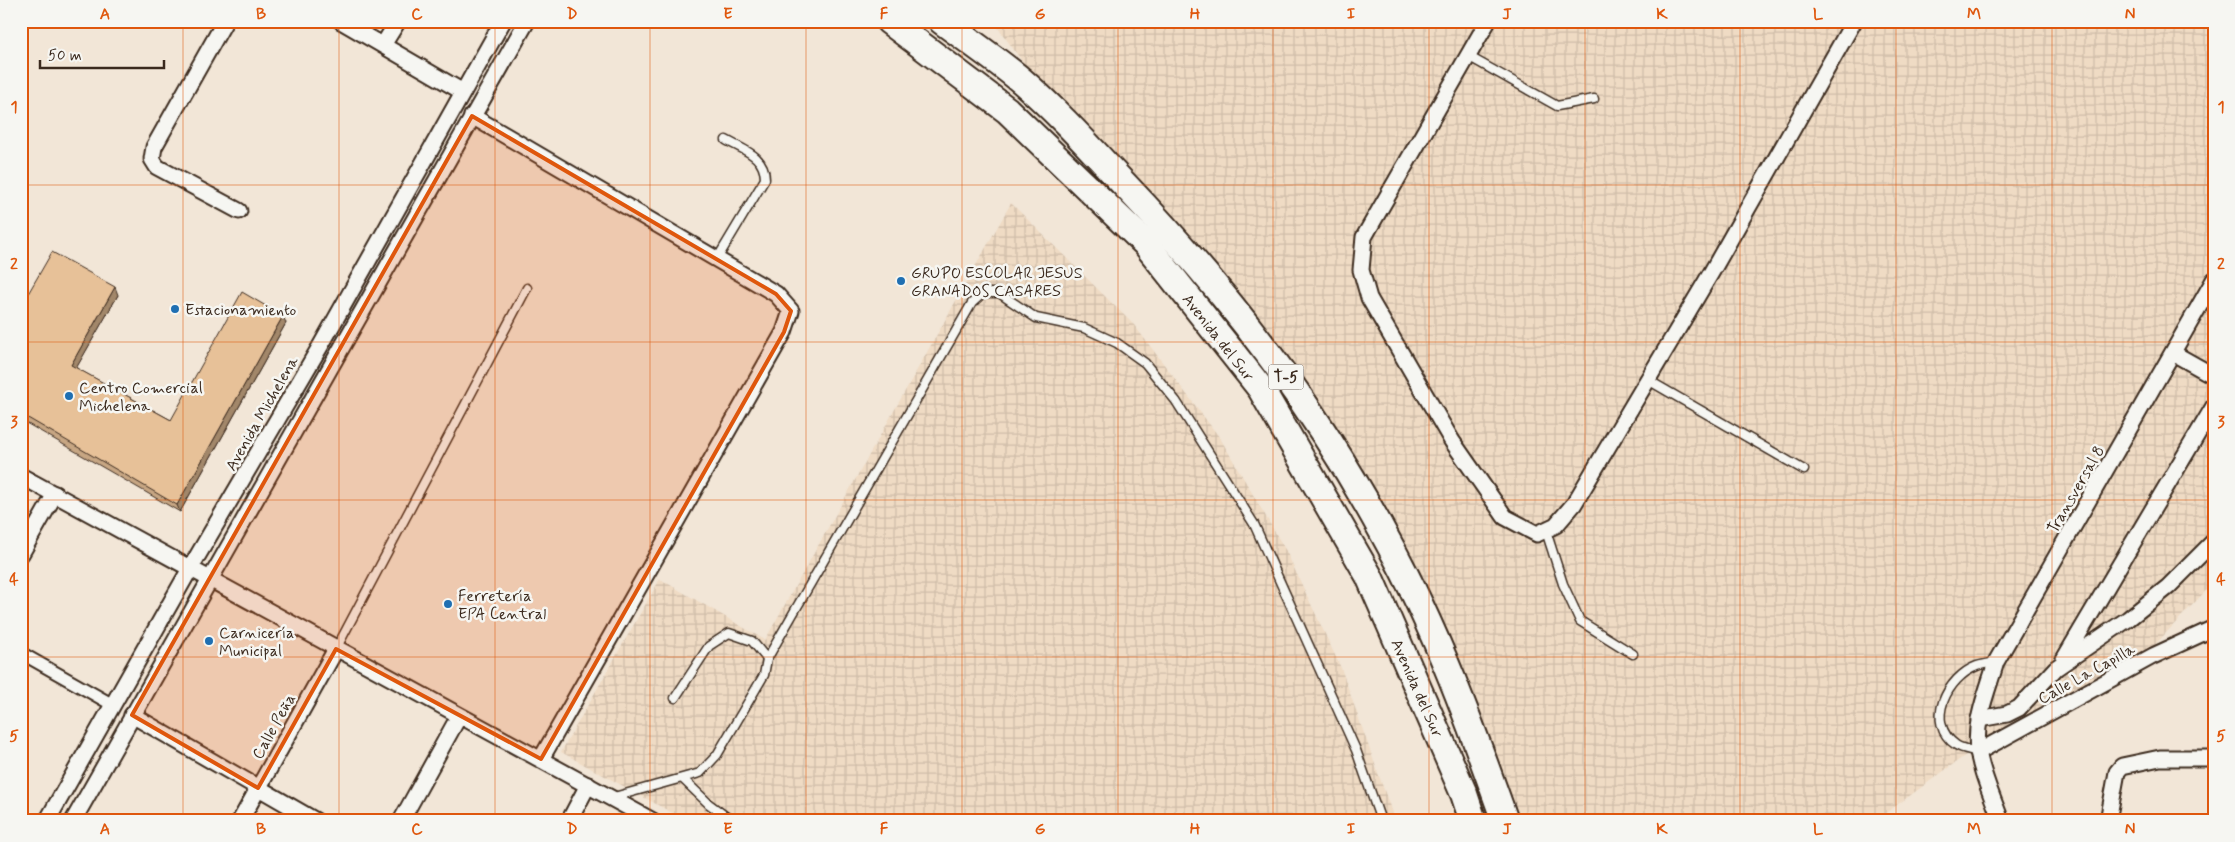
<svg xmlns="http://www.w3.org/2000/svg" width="2235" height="842" font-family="Mynerve,sans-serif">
  <defs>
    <pattern id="industrial-grid" width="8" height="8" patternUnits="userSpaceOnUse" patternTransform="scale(1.25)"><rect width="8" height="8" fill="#efdbc4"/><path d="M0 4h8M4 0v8" fill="none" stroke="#cebca8"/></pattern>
  </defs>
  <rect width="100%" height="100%" fill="#f2e6d7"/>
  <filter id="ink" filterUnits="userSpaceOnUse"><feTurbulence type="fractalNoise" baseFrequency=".02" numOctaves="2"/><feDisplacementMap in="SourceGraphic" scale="10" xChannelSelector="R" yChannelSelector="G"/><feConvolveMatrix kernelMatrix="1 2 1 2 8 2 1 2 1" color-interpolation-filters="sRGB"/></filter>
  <g filter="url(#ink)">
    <g fill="url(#industrial-grid)">
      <polygon points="993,21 2214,21 2214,582 2149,651 2003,728 1875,821 1500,821 1388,541 1166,228 1067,123"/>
      <polygon points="1011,203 1134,325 1220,438 1286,551 1341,668 1395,821 687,821 561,752 660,579 765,640"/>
    </g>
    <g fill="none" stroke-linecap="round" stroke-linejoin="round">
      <g stroke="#3b2a1e" stroke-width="11">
        <g id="service">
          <polyline points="1468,56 1557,106 1594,99"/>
          <path d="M 717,259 L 765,179 C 765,155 743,150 726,140"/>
          <polyline points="1648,380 1804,470"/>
          <polyline points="1546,531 1563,584 1580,621 1633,654"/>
          <polyline points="336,649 527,288"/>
          <polyline points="767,659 972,303 983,293 999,293 1036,318 1084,328 1117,343 1145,363 1176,401 1254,524 1356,750 1381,821"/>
          <path d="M 1978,752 C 1971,750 1962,749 1956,745 C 1924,723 1947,677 1977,666 C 1983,664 1990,663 1996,662"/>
          <polyline points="683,779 709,804 732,821"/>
          <polyline points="614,797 700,773 717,755 764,675 767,659 752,641 729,633 709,646 675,698"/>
        </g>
      </g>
      <g stroke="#3b2a1e" stroke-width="15">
        <polyline id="pedestrian" points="21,653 113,705"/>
      </g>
      <g stroke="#3b2a1e" stroke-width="19">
        <g id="minor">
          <polyline points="225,21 154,147 152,159 157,167 239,211"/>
          <polyline points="341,21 463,92"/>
          <polyline points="1488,21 1364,237 1361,270 1369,298 1452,441 1505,517 1537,534 1556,525 1574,504 1711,273 1854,21"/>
          <polyline points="383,45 398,21"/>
          <polyline points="472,116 776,294 791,311 784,332 541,759"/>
          <polyline points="2173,353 2214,376"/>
          <polyline points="21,476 653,821"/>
          <polyline points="21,554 55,494"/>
          <polyline points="2064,659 2214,406"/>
          <polyline points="132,715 316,821"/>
          <polyline points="1979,719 2007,714 2019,708 2056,668 2128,619 2168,587 2214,541"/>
          <polyline points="1978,752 2153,656 2214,628"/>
          <polyline points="47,821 191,567 321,345 503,21"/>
          <polyline points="73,821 527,21"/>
          <polyline points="240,821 336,649"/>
          <polyline points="401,821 459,716"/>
          <polyline points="569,821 588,785"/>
          <path d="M 2001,821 C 1993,798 1981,773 1978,750 C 1974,720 1988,690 1996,662 L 2214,280"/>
          <polyline points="2108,821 2117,772 2122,766 2160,758 2214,758"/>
        </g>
      </g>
      <g stroke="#3b2a1e" stroke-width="30">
        <g id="trunk">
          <polyline points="889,21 1007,110 1146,244 1261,389 1369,576 1464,794 1473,821"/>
          <path d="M 942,21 C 969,41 997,60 1022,81 C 1059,113 1091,149 1124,184 C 1228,293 1316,407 1387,540 C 1436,629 1471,725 1505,821"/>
        </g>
      </g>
      <use href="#service" stroke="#f6f6f2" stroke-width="8"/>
      <use href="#pedestrian" stroke="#f6f6f2" stroke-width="11"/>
      <use href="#minor" stroke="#f6f6f2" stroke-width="15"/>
      <use href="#trunk" stroke="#f6f6f2" stroke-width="26"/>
    </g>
    <polygon fill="#c7a683" stroke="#3b2a1e" points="118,295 76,368 171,420 286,323 180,512 21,420 21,306"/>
    <g fill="#a2876a" stroke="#3b2a1e">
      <polygon points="115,287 118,295 74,372 71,365"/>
      <polygon points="283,316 286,323 180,512 177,505"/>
    </g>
    <polygon fill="#e7c198" stroke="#3b2a1e" points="52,252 115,287 71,365 171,420 242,292 283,316 177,505 21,414 21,306"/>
  </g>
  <path fill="#df570d" fill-opacity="0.2" stroke="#df570d" stroke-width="4" stroke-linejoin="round" d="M 472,116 L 776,294 L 791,311 L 784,332 L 541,759 L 336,649 L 258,788 L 132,715 Z"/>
  <path fill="none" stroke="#df570d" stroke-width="1" stroke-opacity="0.55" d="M 183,21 L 183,821M 339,21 L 339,821M 495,21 L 495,821M 650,21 L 650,821M 806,21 L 806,821M 962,21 L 962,821M 1118,21 L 1118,821M 1273,21 L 1273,821M 1429,21 L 1429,821M 1585,21 L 1585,821M 1740,21 L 1740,821M 1896,21 L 1896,821M 2052,21 L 2052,821M 21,185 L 2214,185M 21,342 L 2214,342M 21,500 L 2214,500M 21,657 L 2214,657"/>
  <g fill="#1f6fb2" stroke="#f6f6f2" stroke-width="2">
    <circle cx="901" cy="281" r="5"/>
    <circle cx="175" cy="309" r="5"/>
    <circle cx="69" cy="396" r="5"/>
    <circle cx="448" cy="604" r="5"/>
    <circle cx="209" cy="641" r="5"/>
  </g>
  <g text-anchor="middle" stroke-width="5" stroke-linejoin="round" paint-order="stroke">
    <rect fill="#f6f6f2" stroke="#73675e" stroke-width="1" x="1268.5" y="364.5" width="35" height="25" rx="4"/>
    <g font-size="15" font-weight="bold" fill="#3b2a1e">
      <text x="1286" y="382">T-5</text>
    </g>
    <g font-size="16" fill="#3b2a1e" stroke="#f6f6f2" text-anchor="start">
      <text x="911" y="278">GRUPO ESCOLAR JESUS<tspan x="911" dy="18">GRANADOS CASARES</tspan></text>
      <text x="185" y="315">Estacionamiento</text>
      <text x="79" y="393">Centro Comercial<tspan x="79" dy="18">Michelena</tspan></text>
      <text x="458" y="601">Ferretería<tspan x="458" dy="18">EPA Central</tspan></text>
      <text x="219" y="638">Carnicería<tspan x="219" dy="18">Municipal</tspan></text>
    </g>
    <g font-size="16" fill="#3b2a1e" stroke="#f6f6f2">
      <text transform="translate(1219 337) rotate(52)" y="6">Avenida del Sur</text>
      <text transform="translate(261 413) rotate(-60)" y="6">Avenida Michelena</text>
      <text transform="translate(2075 489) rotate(-60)" y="6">Transversal 8</text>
      <text transform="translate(2086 673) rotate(-29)" y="6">Calle La Capilla</text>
      <text transform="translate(1418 688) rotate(66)" y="6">Avenida del Sur</text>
      <text transform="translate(273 726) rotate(-61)" y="6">Calle Peña</text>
    </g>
  </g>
  <rect width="2235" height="842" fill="none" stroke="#f6f6f2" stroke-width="55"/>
  <path d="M40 60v8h124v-8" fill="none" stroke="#3b2a1e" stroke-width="2.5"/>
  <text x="48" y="60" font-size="15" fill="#3b2a1e" stroke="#f6f6f2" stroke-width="4" paint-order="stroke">50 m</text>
  <rect x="28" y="28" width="2180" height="786" fill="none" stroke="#df570d" stroke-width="2"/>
  <g font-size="16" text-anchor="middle" font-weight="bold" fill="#df570d">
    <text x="105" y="19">A</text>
    <text x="261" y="19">B</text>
    <text x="417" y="19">C</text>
    <text x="572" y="19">D</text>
    <text x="728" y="19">E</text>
    <text x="884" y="19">F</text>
    <text x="1040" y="19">G</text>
    <text x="1195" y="19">H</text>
    <text x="1351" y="19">I</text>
    <text x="1507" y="19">J</text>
    <text x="1662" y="19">K</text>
    <text x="1818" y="19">L</text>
    <text x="1974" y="19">M</text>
    <text x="2130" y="19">N</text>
    <text x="14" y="112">1</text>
    <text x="2221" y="112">1</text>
    <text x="14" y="269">2</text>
    <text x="2221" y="269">2</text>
    <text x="14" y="427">3</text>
    <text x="2221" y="427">3</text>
    <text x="14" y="584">4</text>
    <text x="2221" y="584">4</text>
    <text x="14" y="741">5</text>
    <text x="2221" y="741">5</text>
    <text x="105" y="834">A</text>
    <text x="261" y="834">B</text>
    <text x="417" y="834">C</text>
    <text x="572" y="834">D</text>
    <text x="728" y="834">E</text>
    <text x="884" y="834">F</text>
    <text x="1040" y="834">G</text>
    <text x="1195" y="834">H</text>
    <text x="1351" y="834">I</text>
    <text x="1507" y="834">J</text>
    <text x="1662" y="834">K</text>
    <text x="1818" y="834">L</text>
    <text x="1974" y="834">M</text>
    <text x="2130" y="834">N</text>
  </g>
</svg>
